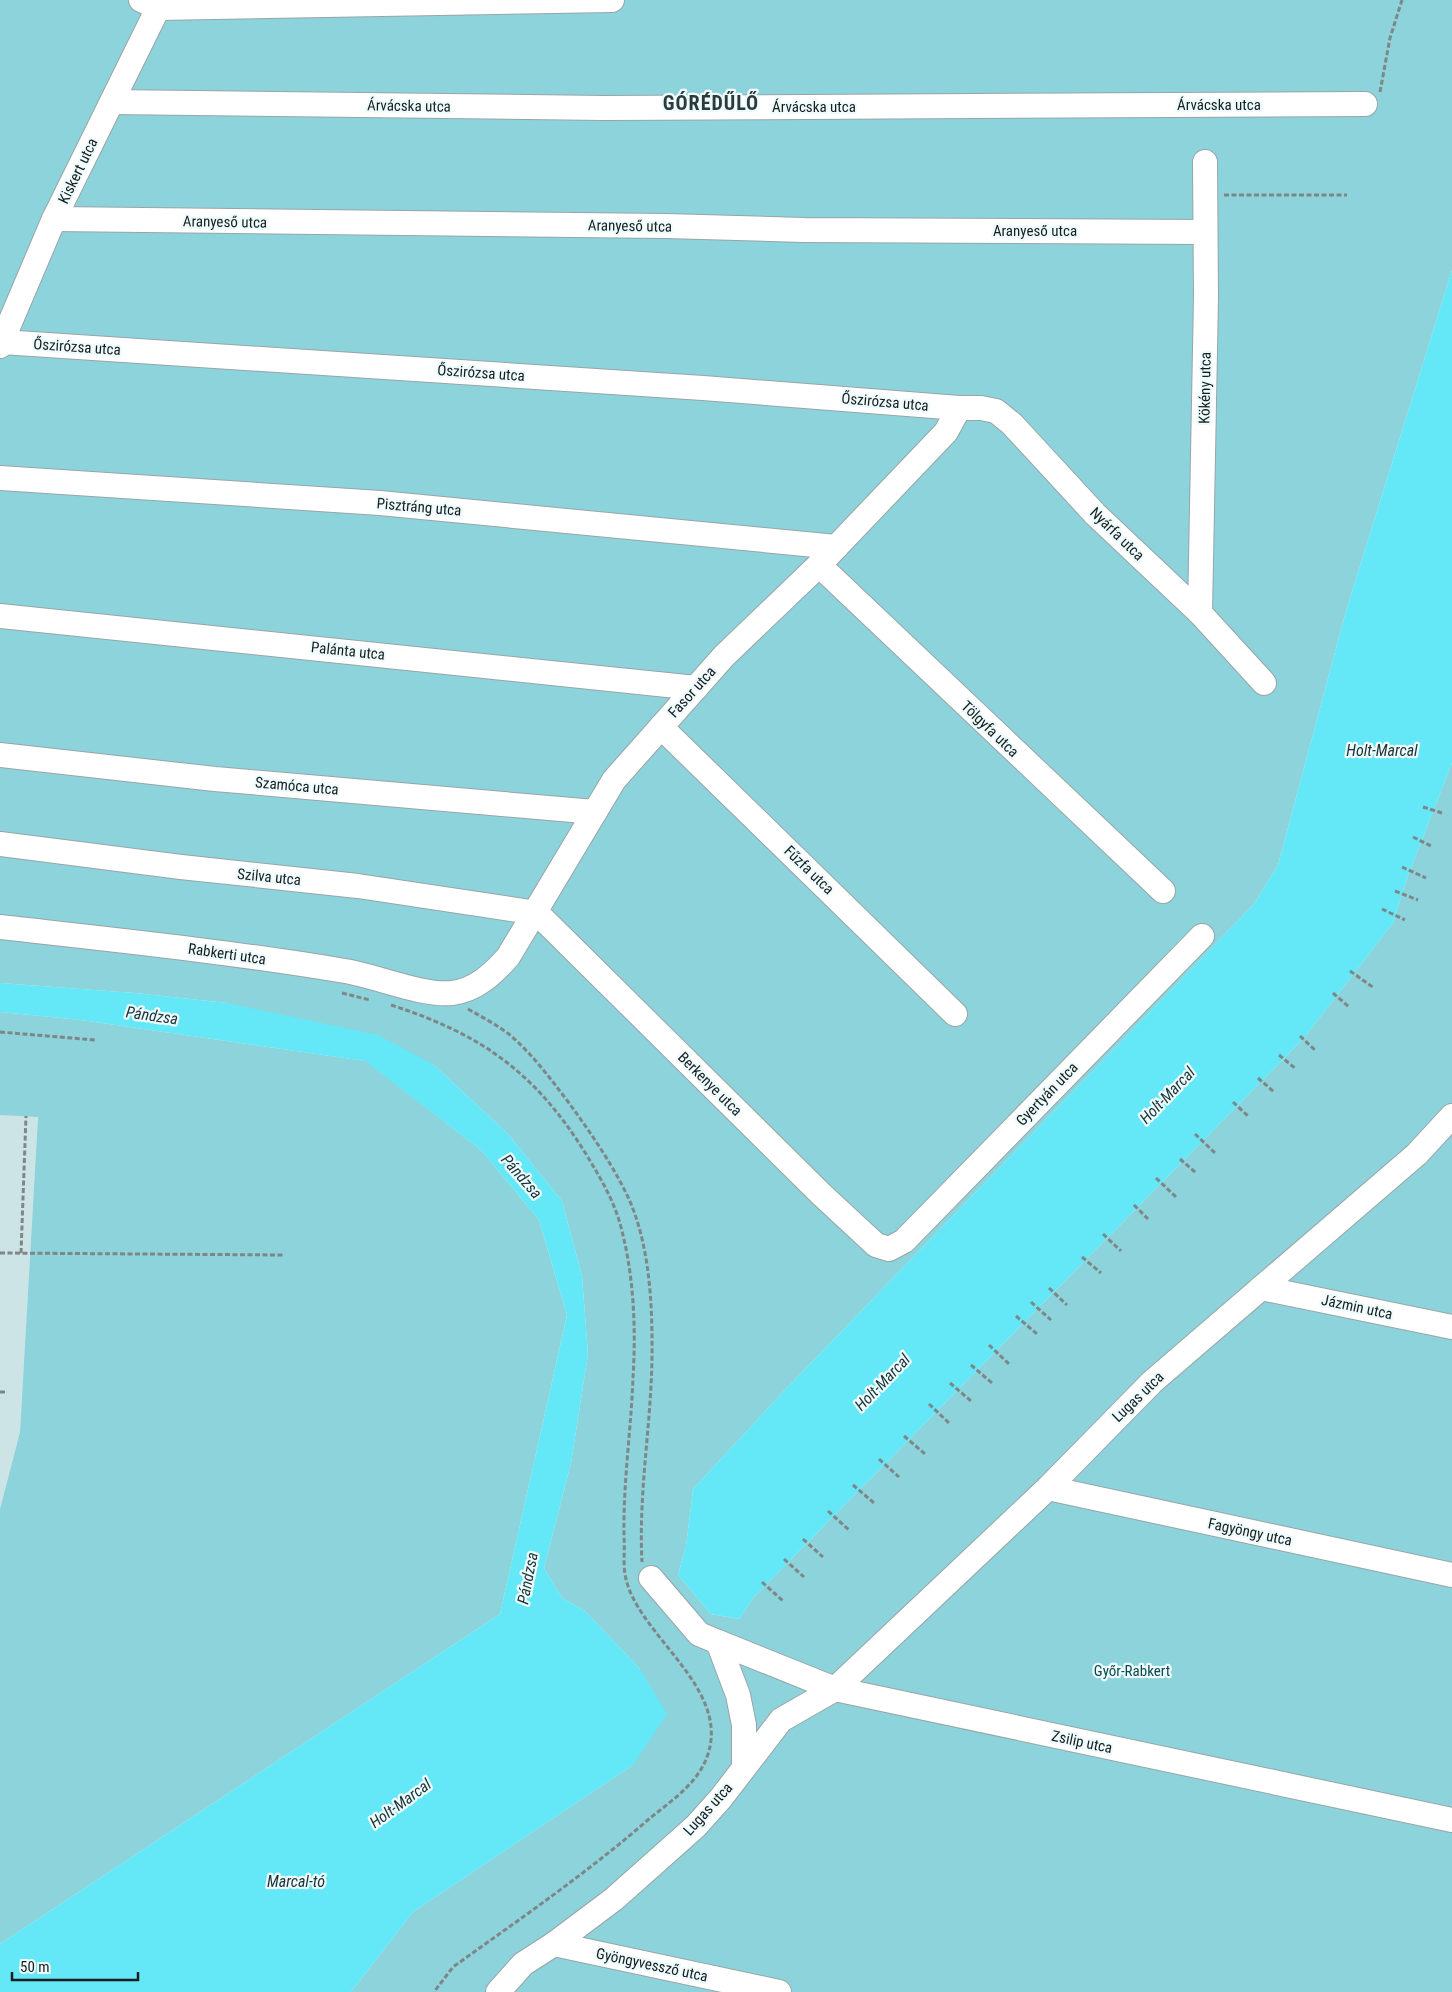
<svg xmlns="http://www.w3.org/2000/svg" width="1452" height="1992" font-family="'Roboto Condensed',sans-serif">
  <rect width="100%" height="100%" fill="#e0eef0"/>
  <polygon fill="#cde4e7" points="0,1115 38,1116 20,1432 0,1509"/>
  <g fill="#8dd3db">
    <polygon points="0,0 1452,0 1452,270 1346,611 1278,865 1254,904 782,1393 693,1489 686,1546 678,1575 711,1614 739,1619 753,1598 1304,1038 1393,923 1407,878 1452,763 1452,1992 351,1992 413,1912 633,1765 640,1669 585,1611 562,1598 544,1568 571,1463 588,1354 582,1276 562,1201 508,1134 434,1065 227,1003 135,993 0,983"/>
    <polygon points="0,1012 81,1020 366,1061 481,1150 539,1220 567,1315 500,1614 0,1944 0,1509 20,1432 38,1117 0,1115"/>
  </g>
  <g fill="#64e8f7">
    <polygon points="1452,270 1452,763 1407,878 1393,923 1304,1038 753,1598 739,1619 711,1614 678,1575 686,1546 693,1489 782,1393 1254,904 1278,865 1346,611"/>
    <polygon points="0,983 135,993 227,1003 378,1035 434,1065 508,1134 562,1201 582,1276 588,1354 571,1463 544,1568 562,1598 585,1611 640,1669 667,1714 633,1765 413,1912 351,1992 0,1992 0,1944 500,1614 567,1315 539,1220 481,1150 365,1061 81,1020 0,1012"/>
  </g>
  <g fill="none" stroke-linecap="round" stroke-linejoin="round">
    <g stroke="#98a5a7" stroke-width="26">
      <g id="minor">
        <polyline points="141,0 158,8 612,0"/>
        <polyline points="112,102 604,108 1365,104"/>
        <polyline points="54,219 666,226 804,230 1205,232"/>
        <polyline points="2,342 703,388 959,408 981,408 996,411 1012,424 1095,514 1200,613 1264,683"/>
        <polyline points="0,346 54,219 162,0"/>
        <polyline points="0,478 380,503 836,547"/>
        <polyline points="819,565 1163,891"/>
        <polyline points="1200,613 1206,297 1205,162"/>
        <polyline points="0,616 696,688"/>
        <polyline points="661,727 955,1014"/>
        <polyline points="0,755 215,779 595,812"/>
        <polyline points="0,844 181,867 358,886 537,913 821,1194 876,1245 889,1249 904,1241 1202,936"/>
        <path d="M 0,927 C 115,940 231,952 345,971 C 376,976 422,996 452,993 C 476,990 493,974 508,957 L 614,780 L 724,656 L 819,565 L 946,432 L 959,408"/>
        <polyline points="1261,1288 1452,1327"/>
        <polyline points="1048,1488 1452,1575"/>
        <polyline points="651,1578 699,1634 718,1642 738,1695 744,1725 744,1766"/>
        <polyline points="718,1642 835,1689 1452,1820"/>
        <polyline points="554,1944 779,1992"/>
        <polyline points="498,1992 523,1964 554,1944 614,1899 696,1826 721,1798 781,1720 835,1689 1048,1488 1152,1382 1417,1154 1452,1116"/>
      </g>
    </g>
    <g stroke="#7d8788" stroke-width="3" stroke-dasharray="5 2.5" stroke-linecap="butt">
      <polyline points="1380,92 1390,38 1402,0"/>
      <polyline points="1224,195 1347,195"/>
      <polyline points="1423,807 1442,813"/>
      <polyline points="1413,837 1433,847"/>
      <polyline points="1402,867 1426,878"/>
      <polyline points="1395,891 1418,900"/>
      <polyline points="1382,909 1405,920"/>
      <polyline points="1350,971 1374,988"/>
      <polyline points="342,993 370,1000"/>
      <polyline points="1333,993 1349,1007"/>
      <path d="M 391,1005 C 481,1034 535,1072 586,1154 C 601,1179 615,1202 622,1231 C 634,1279 636,1329 633,1378 C 631,1431 623,1483 624,1537 C 625,1549 623,1562 625,1574 C 634,1634 733,1687 707,1757 C 697,1784 671,1801 649,1819 C 587,1873 520,1919 453,1967 L 434,1992"/>
      <path d="M 468,1009 C 482,1017 497,1025 510,1035 C 533,1055 550,1078 569,1103 C 590,1132 611,1162 627,1195 C 648,1239 652,1295 652,1343 C 653,1416 638,1489 642,1562"/>
      <polyline points="0,1032 95,1040"/>
      <polyline points="1300,1036 1316,1051"/>
      <polyline points="1279,1055 1296,1069"/>
      <polyline points="1258,1078 1274,1092"/>
      <polyline points="1233,1102 1249,1117"/>
      <polyline points="1195,1134 1215,1153"/>
      <polyline points="1180,1159 1195,1172"/>
      <polyline points="1156,1178 1176,1197"/>
      <polyline points="1134,1205 1148,1219"/>
      <polyline points="1103,1234 1121,1251"/>
      <polyline points="0,1253 285,1255"/>
      <polyline points="21,1253 26,1116"/>
      <polyline points="1082,1257 1101,1273"/>
      <polyline points="1049,1288 1067,1305"/>
      <polyline points="1031,1302 1051,1320"/>
      <polyline points="1016,1316 1037,1334"/>
      <polyline points="989,1345 1009,1364"/>
      <polyline points="971,1365 992,1383"/>
      <polyline points="950,1383 971,1401"/>
      <polyline points="0,1392 5,1392"/>
      <polyline points="929,1404 949,1423"/>
      <polyline points="904,1436 925,1454"/>
      <polyline points="879,1459 899,1477"/>
      <polyline points="853,1485 874,1503"/>
      <polyline points="828,1511 849,1530"/>
      <polyline points="803,1539 823,1557"/>
      <polyline points="784,1559 804,1577"/>
      <polyline points="762,1582 783,1601"/>
    </g>
    <use href="#minor" stroke="#fff" stroke-width="24"/>
  </g>
  <g text-anchor="middle" stroke-width="4.5" stroke-linejoin="round" paint-order="stroke">
    <g font-size="15" fill="#181d1e" stroke="#edfbfd">
      <text x="1219" y="110">Árvácska utca</text>
      <text transform="translate(409 106) rotate(1)" y="5">Árvácska utca</text>
      <text x="814" y="112">Árvácska utca</text>
      <text transform="translate(78 171) rotate(-64)" y="5">Kiskert utca</text>
      <text transform="translate(225 222) rotate(1)" y="5">Aranyeső utca</text>
      <text transform="translate(630 226) rotate(1)" y="5">Aranyeső utca</text>
      <text x="1035" y="236">Aranyeső utca</text>
      <text transform="translate(77 347) rotate(4)" y="5">Őszirózsa utca</text>
      <text transform="translate(481 373) rotate(4)" y="5">Őszirózsa utca</text>
      <text transform="translate(1205 388) rotate(-89)" y="5">Kökény utca</text>
      <text transform="translate(885 402) rotate(5)" y="5">Őszirózsa utca</text>
      <text transform="translate(419 507) rotate(5)" y="5">Pisztráng utca</text>
      <text transform="translate(1117 534) rotate(44)" y="5">Nyárfa utca</text>
      <text transform="translate(348 651) rotate(6)" y="5">Palánta utca</text>
      <text transform="translate(692 692) rotate(-48)" y="5">Fasor utca</text>
      <text transform="translate(990 729) rotate(44)" y="5">Tölgyfa utca</text>
      <text transform="translate(297 786) rotate(5)" y="5">Szamóca utca</text>
      <text transform="translate(809 870) rotate(44)" y="5">Fűzfa utca</text>
      <text transform="translate(269 877) rotate(6)" y="5">Szilva utca</text>
      <text transform="translate(227 954) rotate(8)" y="5">Rabkerti utca</text>
      <text transform="translate(710 1084) rotate(45)" y="5">Berkenye utca</text>
      <text transform="translate(1047 1094) rotate(-46)" y="5">Gyertyán utca</text>
      <text transform="translate(1357 1307) rotate(12)" y="5">Jázmin utca</text>
      <text transform="translate(1138 1397) rotate(-44)" y="5">Lugas utca</text>
      <text transform="translate(1250 1532) rotate(12)" y="5">Fagyöngy utca</text>
      <text transform="translate(1082 1742) rotate(12)" y="5">Zsilip utca</text>
      <text transform="translate(708 1809) rotate(-48)" y="5">Lugas utca</text>
      <text transform="translate(652 1965) rotate(12)" y="5">Gyöngyvessző utca</text>
    </g>
    <g font-size="15" fill="#0c494f" stroke="#edfbfd">
      <text x="1132" y="1676">Győr-Rabkert</text>
    </g>
    <g font-size="16" font-style="italic" fill="#1c3335" stroke="#edfbfd">
      <text x="1382" y="756">Holt-Marcal</text>
      <text transform="translate(152 1015) rotate(8)" y="6">Pándzsa</text>
      <text transform="translate(1167 1095) rotate(-46)" y="6">Holt-Marcal</text>
      <text transform="translate(522 1176) rotate(49)" y="6">Pándzsa</text>
      <text transform="translate(882 1382) rotate(-46)" y="6">Holt-Marcal</text>
      <text transform="translate(527 1578) rotate(-79)" y="6">Pándzsa</text>
      <text transform="translate(400 1803) rotate(-36)" y="6">Holt-Marcal</text>
      <text x="296" y="1887">Marcal-tó</text>
    </g>
    <g font-size="20" font-weight="bold" letter-spacing="1" fill="#2d393a" stroke="#edfbfd">
      <text x="711" y="110">GÓRÉDŰLŐ</text>
    </g>
  </g>
  <path d="M12 1972v8h126v-8" fill="none" stroke="#181d1e" stroke-width="2.5"/>
  <text x="20" y="1972" font-size="15" fill="#181d1e" stroke="#edfbfd" stroke-width="4" paint-order="stroke">50 m</text>
</svg>
